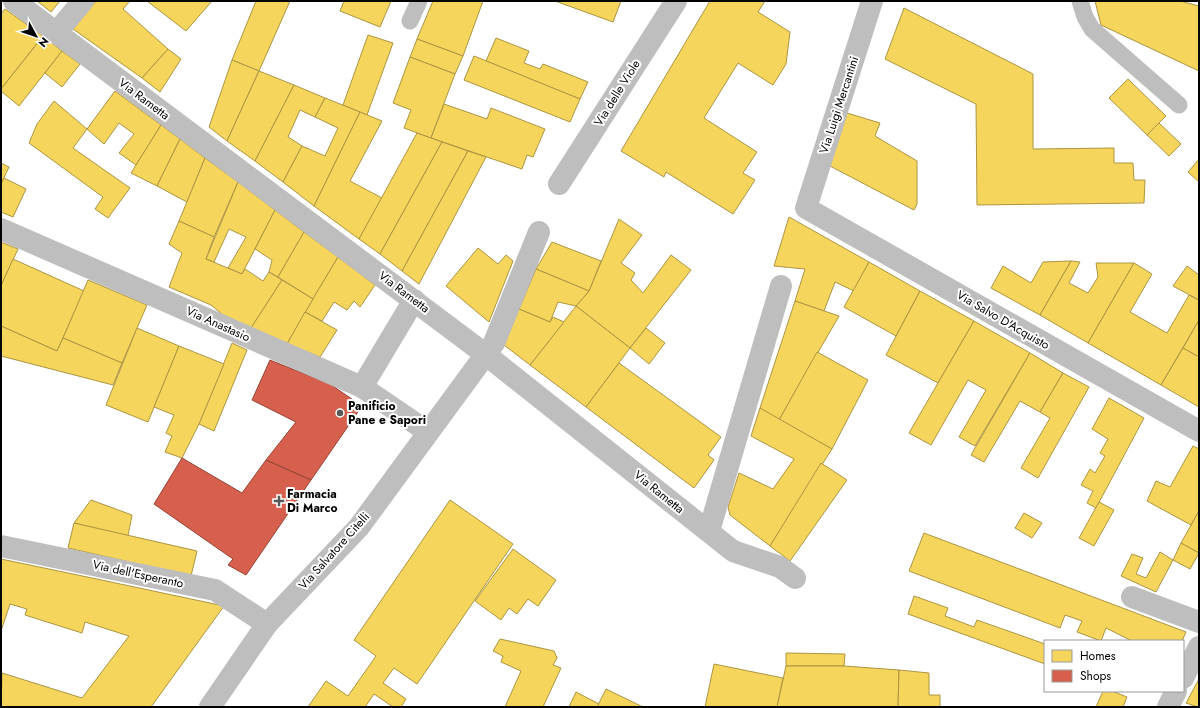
<svg xmlns="http://www.w3.org/2000/svg" width="1200" height="708" font-family="Jost,sans-serif">
  <rect width="100%" height="100%" fill="#fff"/>
  <g fill="#f6d55c" stroke="#ac9540">
    <polygon points="37,1 60,1 51,12"/>
    <polygon points="96,1 130,1 123,9 168,49 142,78 73,29"/>
    <polygon points="147,1 212,1 186,31"/>
    <polygon points="256,1 290,1 259,71 232,60"/>
    <polygon points="344,1 391,1 380,27 340,11"/>
    <polygon points="433,1 483,1 463,56 417,39"/>
    <polygon points="555,1 621,1 613,22"/>
    <polygon points="710,1 765,1 758,12 790,32 786,64 773,85 738,63 704,118 757,152 743,173 755,180 733,214 666,172 664,177 621,151"/>
    <polygon points="1095,1 1180,1 1199,6 1199,71 1101,25"/>
    <polygon points="904,8 1033,74 1033,149 1114,148 1114,163 1133,163 1134,180 1145,180 1144,203 977,205 976,104 885,59"/>
    <polygon points="5,9 43,36 1,89 1,14"/>
    <polygon points="368,35 393,43 367,115 343,105"/>
    <polygon points="43,36 62,51 19,106 1,91 1,89"/>
    <polygon points="496,38 529,51 524,63 540,69 543,64 588,82 580,99 486,61"/>
    <polygon points="417,39 463,56 455,74 410,57"/>
    <polygon points="168,49 181,59 160,92 142,78"/>
    <polygon points="62,51 80,64 62,87 45,73"/>
    <polygon points="474,56 580,99 570,122 464,80"/>
    <polygon points="410,57 455,74 431,138 404,128 411,110 393,103"/>
    <polygon points="232,60 259,71 227,141 209,127"/>
    <polygon points="259,71 294,85 255,161 227,141"/>
    <polygon points="1128,79 1166,116 1147,135 1109,98"/>
    <polygon points="294,85 325,98 315,117 300,110 288,137 302,146 283,182 255,161"/>
    <polygon points="115,91 161,125 136,165 119,153 134,134 119,123 104,144 87,129"/>
    <polygon points="325,98 360,112 314,206 283,182 302,146 325,156 338,128 315,117"/>
    <polygon points="54,101 87,129 73,148 130,188 108,218 95,209 103,197 29,143 37,124"/>
    <polygon points="444,104 487,119 491,108 545,129 533,157 527,155 522,169 431,138"/>
    <polygon points="360,112 382,121 350,181 382,198 359,239 314,206"/>
    <polygon points="847,113 880,123 875,136 917,161 917,204 914,210 830,166"/>
    <polygon points="1159,123 1181,144 1169,156 1147,135"/>
    <polygon points="161,125 180,139 157,186 131,173"/>
    <polygon points="417,133 442,142 380,254 359,239"/>
    <polygon points="180,139 205,158 187,202 157,186"/>
    <polygon points="442,142 468,151 402,271 380,254"/>
    <polygon points="468,151 486,157 419,284 402,271"/>
    <polygon points="205,158 238,182 214,237 179,221"/>
    <polygon points="1199,159 1199,182 1188,172"/>
    <polygon points="1,163 9,167 1,184"/>
    <polygon points="4,178 26,189 13,217 1,212 1,184"/>
    <polygon points="238,182 275,210 242,274 228,268 246,237 229,229 214,262 206,259"/>
    <polygon points="275,210 304,232 278,277 269,272 272,260 255,249"/>
    <polygon points="789,217 869,262 854,291 835,282 824,311 795,301 805,269 774,266"/>
    <polygon points="619,219 642,235 621,263 635,273 631,280 643,293 671,255 691,270 630,348 576,306 589,291"/>
    <polygon points="179,221 214,237 206,259 242,274 245,269 263,281 269,272 282,280 251,328 223,315 211,305 169,287 182,253 169,244"/>
    <polygon points="304,232 338,257 313,299 278,277"/>
    <polygon points="1,242 18,249 1,286"/>
    <polygon points="552,242 601,261 589,291 536,269"/>
    <polygon points="478,248 498,264 506,255 513,261 489,322 446,286"/>
    <polygon points="338,257 375,285 360,307 354,301 347,310 334,302 322,321 305,312"/>
    <polygon points="13,259 84,291 57,351 1,326 1,286"/>
    <polygon points="1071,261 1040,315 991,288 1003,266 1031,283 1043,262"/>
    <polygon points="1071,261 1080,262 1069,283 1088,293 1098,277 1096,263 1134,263 1088,343 1040,315"/>
    <polygon points="869,262 920,291 896,336 844,307"/>
    <polygon points="1134,263 1152,274 1130,312 1167,333 1189,295 1199,300 1199,320 1161,385 1088,343"/>
    <polygon points="1187,266 1199,275 1199,300 1173,286"/>
    <polygon points="536,269 589,291 576,306 558,302 550,322 519,309"/>
    <polygon points="88,280 147,305 122,363 63,338"/>
    <polygon points="282,280 313,299 287,344 251,328"/>
    <polygon points="920,291 974,321 938,383 886,355"/>
    <polygon points="795,301 839,316 779,420 760,408"/>
    <polygon points="576,306 630,348 586,407 530,365"/>
    <polygon points="519,309 550,322 553,317 564,322 530,365 504,345"/>
    <polygon points="305,312 337,330 320,357 287,344"/>
    <polygon points="1199,320 1199,357 1183,348"/>
    <polygon points="974,321 1030,353 975,446 959,437 986,390 968,380 931,445 909,433"/>
    <polygon points="1,326 57,351 63,338 122,363 113,385 1,356"/>
    <polygon points="137,328 179,346 148,422 106,405"/>
    <polygon points="646,328 665,343 649,364 630,348"/>
    <polygon points="232,343 247,350 214,431 199,424"/>
    <polygon points="179,346 224,364 199,424 182,458 165,452 172,436 166,433 174,415 154,407"/>
    <polygon points="1183,348 1199,357 1199,407 1161,385"/>
    <polygon points="817,352 868,380 832,449 779,420"/>
    <polygon points="1030,353 1063,373 1040,412 1020,401 984,462 971,455"/>
    <polygon points="619,363 721,437 708,455 714,460 694,488 586,407"/>
    <polygon points="1063,373 1089,387 1038,478 1021,468 1050,418 1040,412"/>
    <polygon points="1109,398 1144,418 1096,508 1087,503 1093,491 1081,485 1090,469 1095,473 1105,456 1100,453 1108,439 1092,429"/>
    <polygon points="760,408 832,449 770,546 730,515 728,507 739,473 773,489 794,459 751,436"/>
    <polygon points="1193,446 1199,449 1199,511 1191,525 1147,501 1156,481 1170,487"/>
    <polygon points="821,463 847,480 790,561 770,546"/>
    <polygon points="91,500 132,515 128,536 74,523"/>
    <polygon points="450,500 513,544 417,684 394,668 383,683 406,699 401,707 393,707 374,694 365,707 308,707 326,681 348,696 376,656 354,640"/>
    <polygon points="1099,502 1114,510 1094,546 1079,538"/>
    <polygon points="1199,511 1199,553 1181,543"/>
    <polygon points="1024,513 1042,523 1032,538 1015,528"/>
    <polygon points="74,523 197,551 191,576 68,548"/>
    <polygon points="924,533 1186,632 1182,641 1132,641 1106,628 1101,641 1077,632 1082,621 1065,615 1060,628 909,571"/>
    <polygon points="1181,543 1199,553 1190,569 1173,560"/>
    <polygon points="513,549 556,580 538,606 528,599 517,614 509,608 501,620 475,601"/>
    <polygon points="1160,552 1173,560 1156,592 1121,576 1132,554 1143,558 1136,574 1146,578"/>
    <polygon points="1,559 111,582 224,606 151,707 1,707 2,673 82,698 129,636 85,622 82,633 25,615 27,609 10,604 1,631"/>
    <polygon points="914,596 948,608 945,616 974,627 977,620 1045,644 1045,664 908,614"/>
    <polygon points="500,639 554,651 557,658 553,665 561,668 543,707 505,707 521,671 501,662 503,656 493,651"/>
    <polygon points="786,653 845,654 844,666 786,666"/>
    <polygon points="714,664 783,678 777,707 705,707"/>
    <polygon points="786,666 844,666 899,670 898,707 777,707"/>
    <polygon points="899,670 929,673 929,695 940,695 940,707 898,707"/>
    <polygon points="1199,679 1199,707 1198,707 1186,703"/>
    <polygon points="606,689 643,707 597,707"/>
    <polygon points="1103,691 1112,691 1127,697 1123,707 1096,707"/>
    <polygon points="576,692 599,704 597,707 569,707"/>
  </g>
  <g fill="#d6604d" stroke="#964336">
    <polygon points="270,360 330,384 362,406 311,480 266,460 296,422 252,400"/>
    <polygon points="182,458 242,493 266,460 311,480 246,575 228,565 233,559 154,504"/>
  </g>
  <g fill="none" stroke-linecap="round" stroke-linejoin="round">
    <g stroke="#bebebe" stroke-width="17">
      <polyline points="1080,1 1085,17 1092,29 1179,105"/>
      <polyline points="410,21 419,1"/>
    </g>
    <g stroke="#bebebe" stroke-width="22">
      <polyline points="14,1 485,354 733,551 780,567 795,578"/>
      <polyline points="872,1 806,208 1199,431"/>
      <polyline points="56,33 83,1"/>
      <polyline points="559,184 676,1"/>
      <polyline points="1,229 362,387 428,432"/>
      <polyline points="362,387 414,300"/>
      <polyline points="709,531 781,286"/>
      <polyline points="1,546 215,590 267,624"/>
      <polyline points="1132,597 1199,622"/>
      <polyline points="1183,678 1199,647"/>
      <polyline points="210,707 267,624 359,527 494,343 539,232"/>
      <polyline points="1168,707 1176,691"/>
    </g>
  </g>
  <g fill="#595959" stroke="#fff" stroke-width="1.5">
    <circle cx="340" cy="413" r="4"/>
    <path d="M277 495h4v4h4v4h-4v4h-4v-4h-4v-4h4z"/>
  </g>
  <g text-anchor="middle" stroke-width="4" stroke-linejoin="round" paint-order="stroke">
    <g font-size="12" fill="#000" stroke="#fff">
      <text transform="translate(617 93) rotate(-58)" y="4">Via delle Viole</text>
      <text transform="translate(144 99) rotate(37)" y="4">Via Rametta</text>
      <text transform="translate(839 105) rotate(-72)" y="4">Via Luigi Mercantini</text>
      <text transform="translate(404 292) rotate(37)" y="4">Via Rametta</text>
      <text transform="translate(1003 320) rotate(30)" y="4">Via Salvo D'Acquisto</text>
      <text transform="translate(218 324) rotate(24)" y="4">Via Anastasio</text>
      <text transform="translate(659 492) rotate(39)" y="4">Via Rametta</text>
      <text transform="translate(334 551) rotate(-48)" y="4">Via Salvatore Citelli</text>
      <text transform="translate(138 574) rotate(12)" y="4">Via dell'Esperanto</text>
    </g>
    <g font-size="12" font-weight="bold" fill="#000" stroke="#fff" text-anchor="start">
      <text x="348" y="410">Panificio<tspan x="348" dy="14">Pane e Sapori</tspan></text>
      <text x="287" y="498">Farmacia<tspan x="287" dy="14">Di Marco</tspan></text>
    </g>
  </g>
  <rect width="1200" height="708" fill="none" stroke="#000000" stroke-width="4"/>
  <rect x="1044" y="640" width="140" height="52" fill="#ffffff" stroke="#999999"/>
  <rect x="1052" y="650" width="20" height="12" fill="#f6d55c" stroke="#999999"/>
  <text x="1080" y="660" font-size="12" fill="#000000">Homes</text>
  <rect x="1052" y="670" width="20" height="12" fill="#d6604d" stroke="#999999"/>
  <text x="1080" y="680" font-size="12" fill="#000000">Shops</text>
  <g transform="translate(36 36) rotate(130)" stroke="#ffffff" stroke-width="3" paint-order="stroke">
  <path d="M0-3L7 15L0 10L-7 15Z" fill="#000000"/>
  <text y="-6" font-size="11" font-weight="bold" text-anchor="middle" fill="#000000">N</text>
  </g>
</svg>
